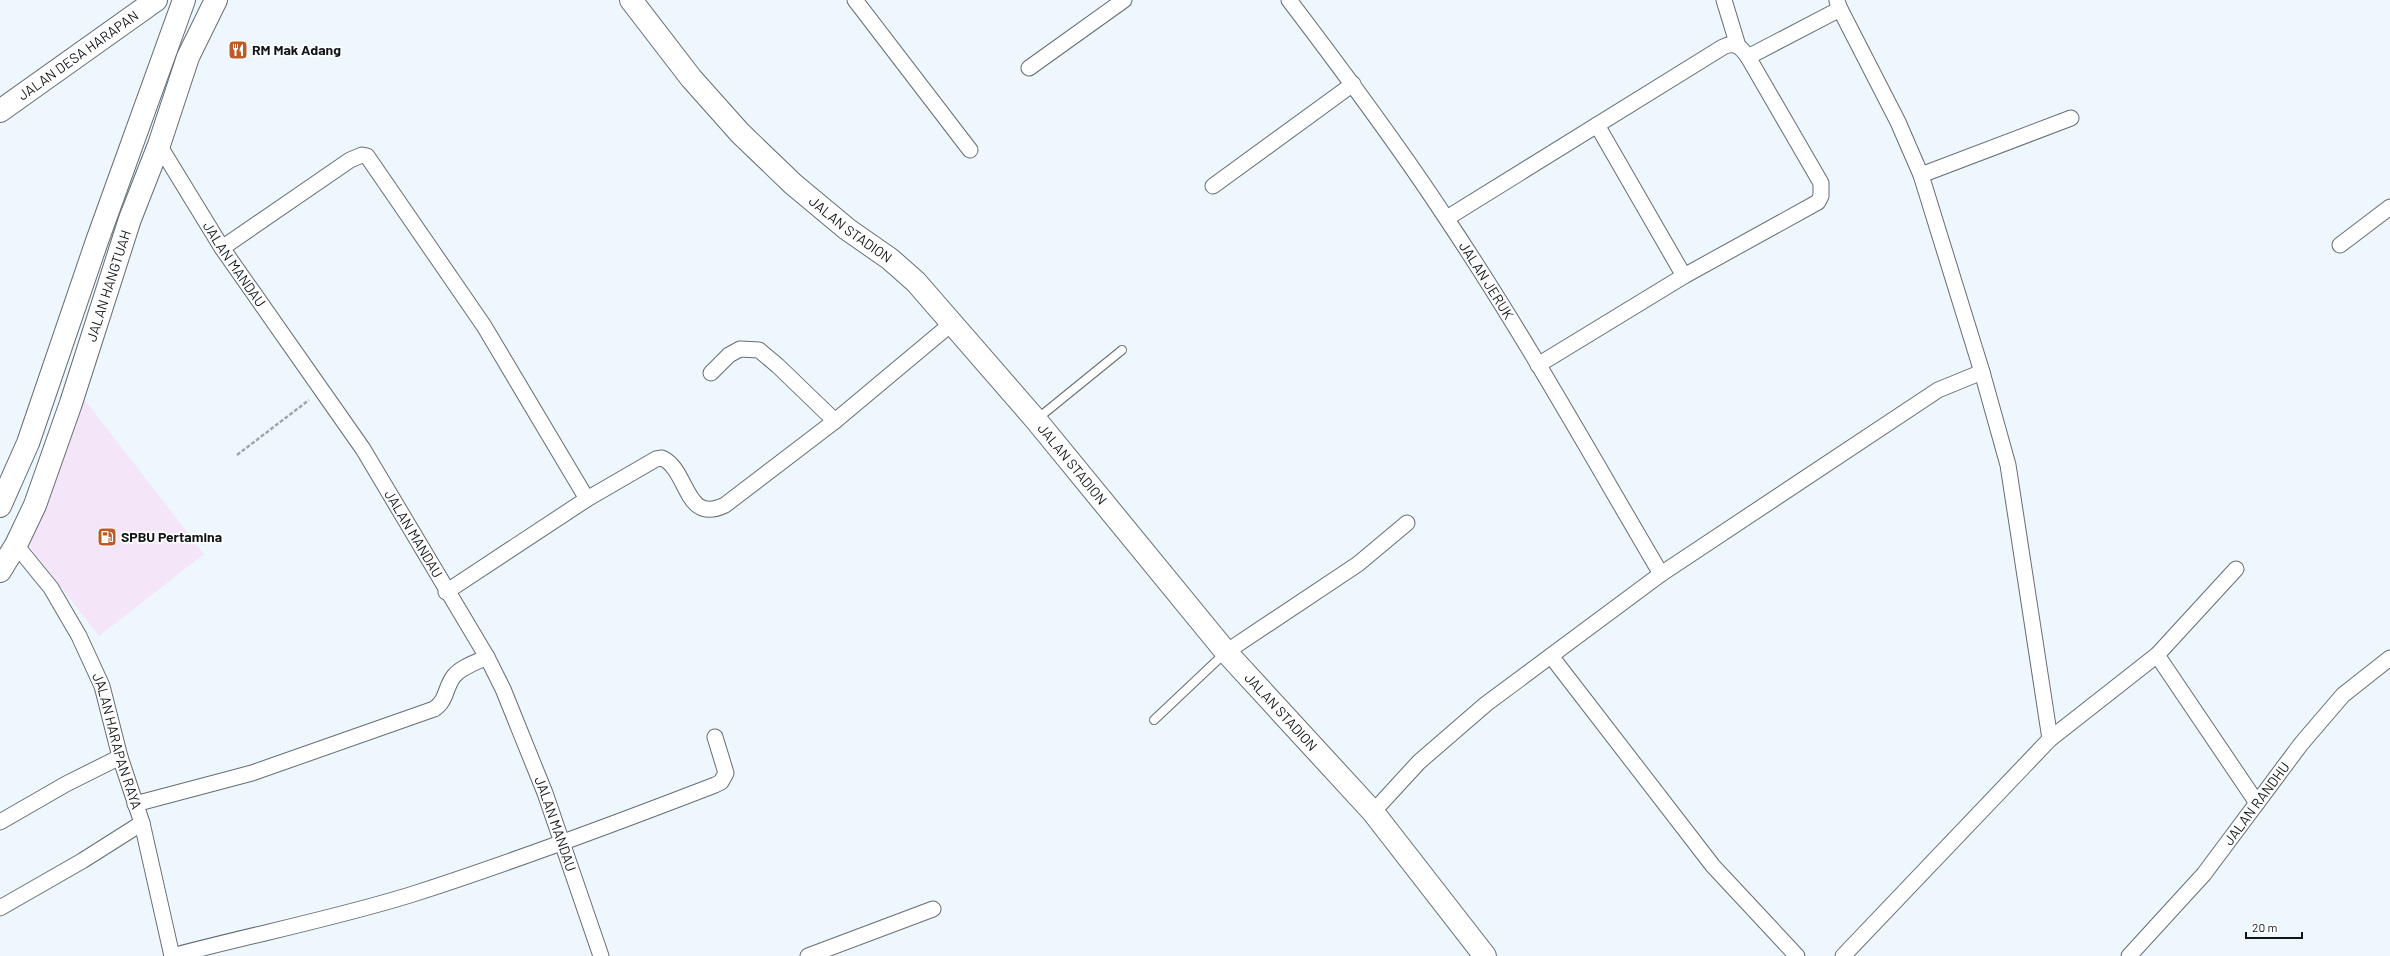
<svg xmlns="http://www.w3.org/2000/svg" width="2390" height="956" font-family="Barlow,sans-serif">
  <rect width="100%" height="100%" fill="#eef6fe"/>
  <polygon fill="#f4e5f9" points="80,394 204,554 99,636 24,539"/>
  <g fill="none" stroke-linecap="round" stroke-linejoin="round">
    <g stroke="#656d75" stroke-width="10">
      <g id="lane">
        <polyline points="1037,419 1122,350"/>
        <polyline points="1154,720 1225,653"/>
      </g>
    </g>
    <g stroke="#656d75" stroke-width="17">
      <g id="street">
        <polyline points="855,0 970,150"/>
        <path id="s1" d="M 1289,0 C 1343,71 1397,143 1446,218 C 1523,333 1591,455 1661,574"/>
        <polyline points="1724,0 1738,46"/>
        <polyline points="1840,9 1898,122 1921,175 1982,372"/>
        <polyline points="1748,57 1840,9 1837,1"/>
        <polyline points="1029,68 1124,0"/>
        <polyline points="1597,125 1684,276"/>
        <path id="s2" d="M 159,145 L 222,248 L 363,449 L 487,657 L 503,689 L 545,793 L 601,956"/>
        <polyline points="1921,175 2071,118"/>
        <polyline points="1213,186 1353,84"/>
        <path d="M 1447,218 L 1723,47 C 1735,41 1741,47 1748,57 L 1821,183 L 1821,196 L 1818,202 L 1684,276 L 1538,365"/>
        <polyline points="2340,245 2390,207"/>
        <polyline points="222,248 350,160 362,155 367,156 484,326 587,499"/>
        <polyline points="711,373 729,355 740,349 759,350 778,366 835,421"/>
        <path id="s3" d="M 16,545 L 51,588 L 79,636 L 102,686 L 120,757 L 142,823 L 172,956"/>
        <path d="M 446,592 L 587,499 L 656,459 L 662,458 C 689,470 684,525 725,505 L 835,421 L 951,324"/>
        <polyline points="1226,652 1358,564 1407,523"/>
        <polyline points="2157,655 2257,803"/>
        <polyline points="1551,656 1713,866 1797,956"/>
        <path d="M 135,804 L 252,773 L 434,709 C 447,701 445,687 454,676 C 461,667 477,662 487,657"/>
        <polyline points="1373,812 1419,762 1486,704 1661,574 1938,390 1982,372 2008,465 2050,739"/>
        <polyline points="0,822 66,784 120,757"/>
        <polyline points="0,908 82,861 142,823"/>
        <path d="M 172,956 C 251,935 332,919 410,895 C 513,862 614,824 715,785 L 721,782 L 726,773 L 715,737"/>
        <polyline points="808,956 933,909"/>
        <polyline points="1843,956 2050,739 2157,655 2236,569"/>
        <path id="s4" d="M 2129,956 L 2204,874 L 2301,744 L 2343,695 L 2390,658"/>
      </g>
    </g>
    <g stroke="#656d75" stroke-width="24">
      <g id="secondary">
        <path id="s5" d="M 631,0 L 691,78 L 740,133 L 793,184 L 847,229 L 890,259 L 916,282 L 1036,420 L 1226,652 L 1373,812 L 1485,956"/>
        <path id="s6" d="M 0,111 L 156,0"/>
      </g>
    </g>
    <g stroke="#656d75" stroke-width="24">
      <g id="highway">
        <polyline points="0,506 28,443 97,241 184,0"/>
        <path id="s7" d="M 0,571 L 16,545 L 35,505 L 71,403 L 130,219 L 159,145 L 188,57 L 216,0"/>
      </g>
    </g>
    <polyline stroke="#9fa6ac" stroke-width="2.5" stroke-dasharray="4 2" stroke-linecap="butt" points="237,455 309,400"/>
    <use href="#lane" stroke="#fff" stroke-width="8"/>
    <use href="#street" stroke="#fff" stroke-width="15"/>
    <use href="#secondary" stroke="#fff" stroke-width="22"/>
    <use href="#highway" stroke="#fff" stroke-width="22"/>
  </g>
  <defs>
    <g id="restaurant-square" transform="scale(1)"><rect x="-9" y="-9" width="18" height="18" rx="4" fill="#be5a25" stroke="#fff"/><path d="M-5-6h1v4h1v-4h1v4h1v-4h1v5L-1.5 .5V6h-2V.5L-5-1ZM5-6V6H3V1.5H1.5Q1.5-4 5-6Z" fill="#fff"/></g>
    <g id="fuel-square" transform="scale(1)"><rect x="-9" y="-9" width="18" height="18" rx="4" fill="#be5a25" stroke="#fff"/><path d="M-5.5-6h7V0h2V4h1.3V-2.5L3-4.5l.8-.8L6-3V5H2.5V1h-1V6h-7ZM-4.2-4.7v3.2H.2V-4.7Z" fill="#fff"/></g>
  </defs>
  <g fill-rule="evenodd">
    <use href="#restaurant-square" x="238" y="50"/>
    <use href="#fuel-square" x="107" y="537"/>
  </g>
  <g text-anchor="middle" stroke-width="3.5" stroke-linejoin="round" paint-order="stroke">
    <g font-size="14" font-weight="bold" fill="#111518" stroke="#fff" text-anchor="start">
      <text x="252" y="55">RM Mak Adang</text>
      <text x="121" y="542">SPBU Pertamina</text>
    </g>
    <g font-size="14" fill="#111518" stroke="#fff">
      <text dy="5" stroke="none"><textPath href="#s6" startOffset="96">JALAN DESA HARAPAN</textPath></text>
      <text dy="5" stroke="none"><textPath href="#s5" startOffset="319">JALAN STADION</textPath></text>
      <text dy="5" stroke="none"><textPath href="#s2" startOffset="141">JALAN MANDAU</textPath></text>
      <text dy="5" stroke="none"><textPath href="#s1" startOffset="343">JALAN JERUK</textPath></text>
      <text dy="5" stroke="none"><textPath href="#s7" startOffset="306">JALAN HANGTUAH</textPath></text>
      <text dy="5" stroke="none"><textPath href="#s5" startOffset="643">JALAN STADION</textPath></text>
      <text dy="5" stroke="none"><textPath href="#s2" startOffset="465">JALAN MANDAU</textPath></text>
      <text dy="5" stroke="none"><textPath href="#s5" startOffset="967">JALAN STADION</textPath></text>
      <text dy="5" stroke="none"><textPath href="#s3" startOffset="223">JALAN HARAPAN RAYA</textPath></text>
      <text dy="5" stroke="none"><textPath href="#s4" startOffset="199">JALAN RANDHU</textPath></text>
      <text dy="5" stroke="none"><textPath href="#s2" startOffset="789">JALAN MANDAU</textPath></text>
    </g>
  </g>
  <path d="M2246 932v6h56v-6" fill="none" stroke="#111518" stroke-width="2"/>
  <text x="2252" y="932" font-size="12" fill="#111518" stroke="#ffffff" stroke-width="3" paint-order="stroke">20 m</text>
</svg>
